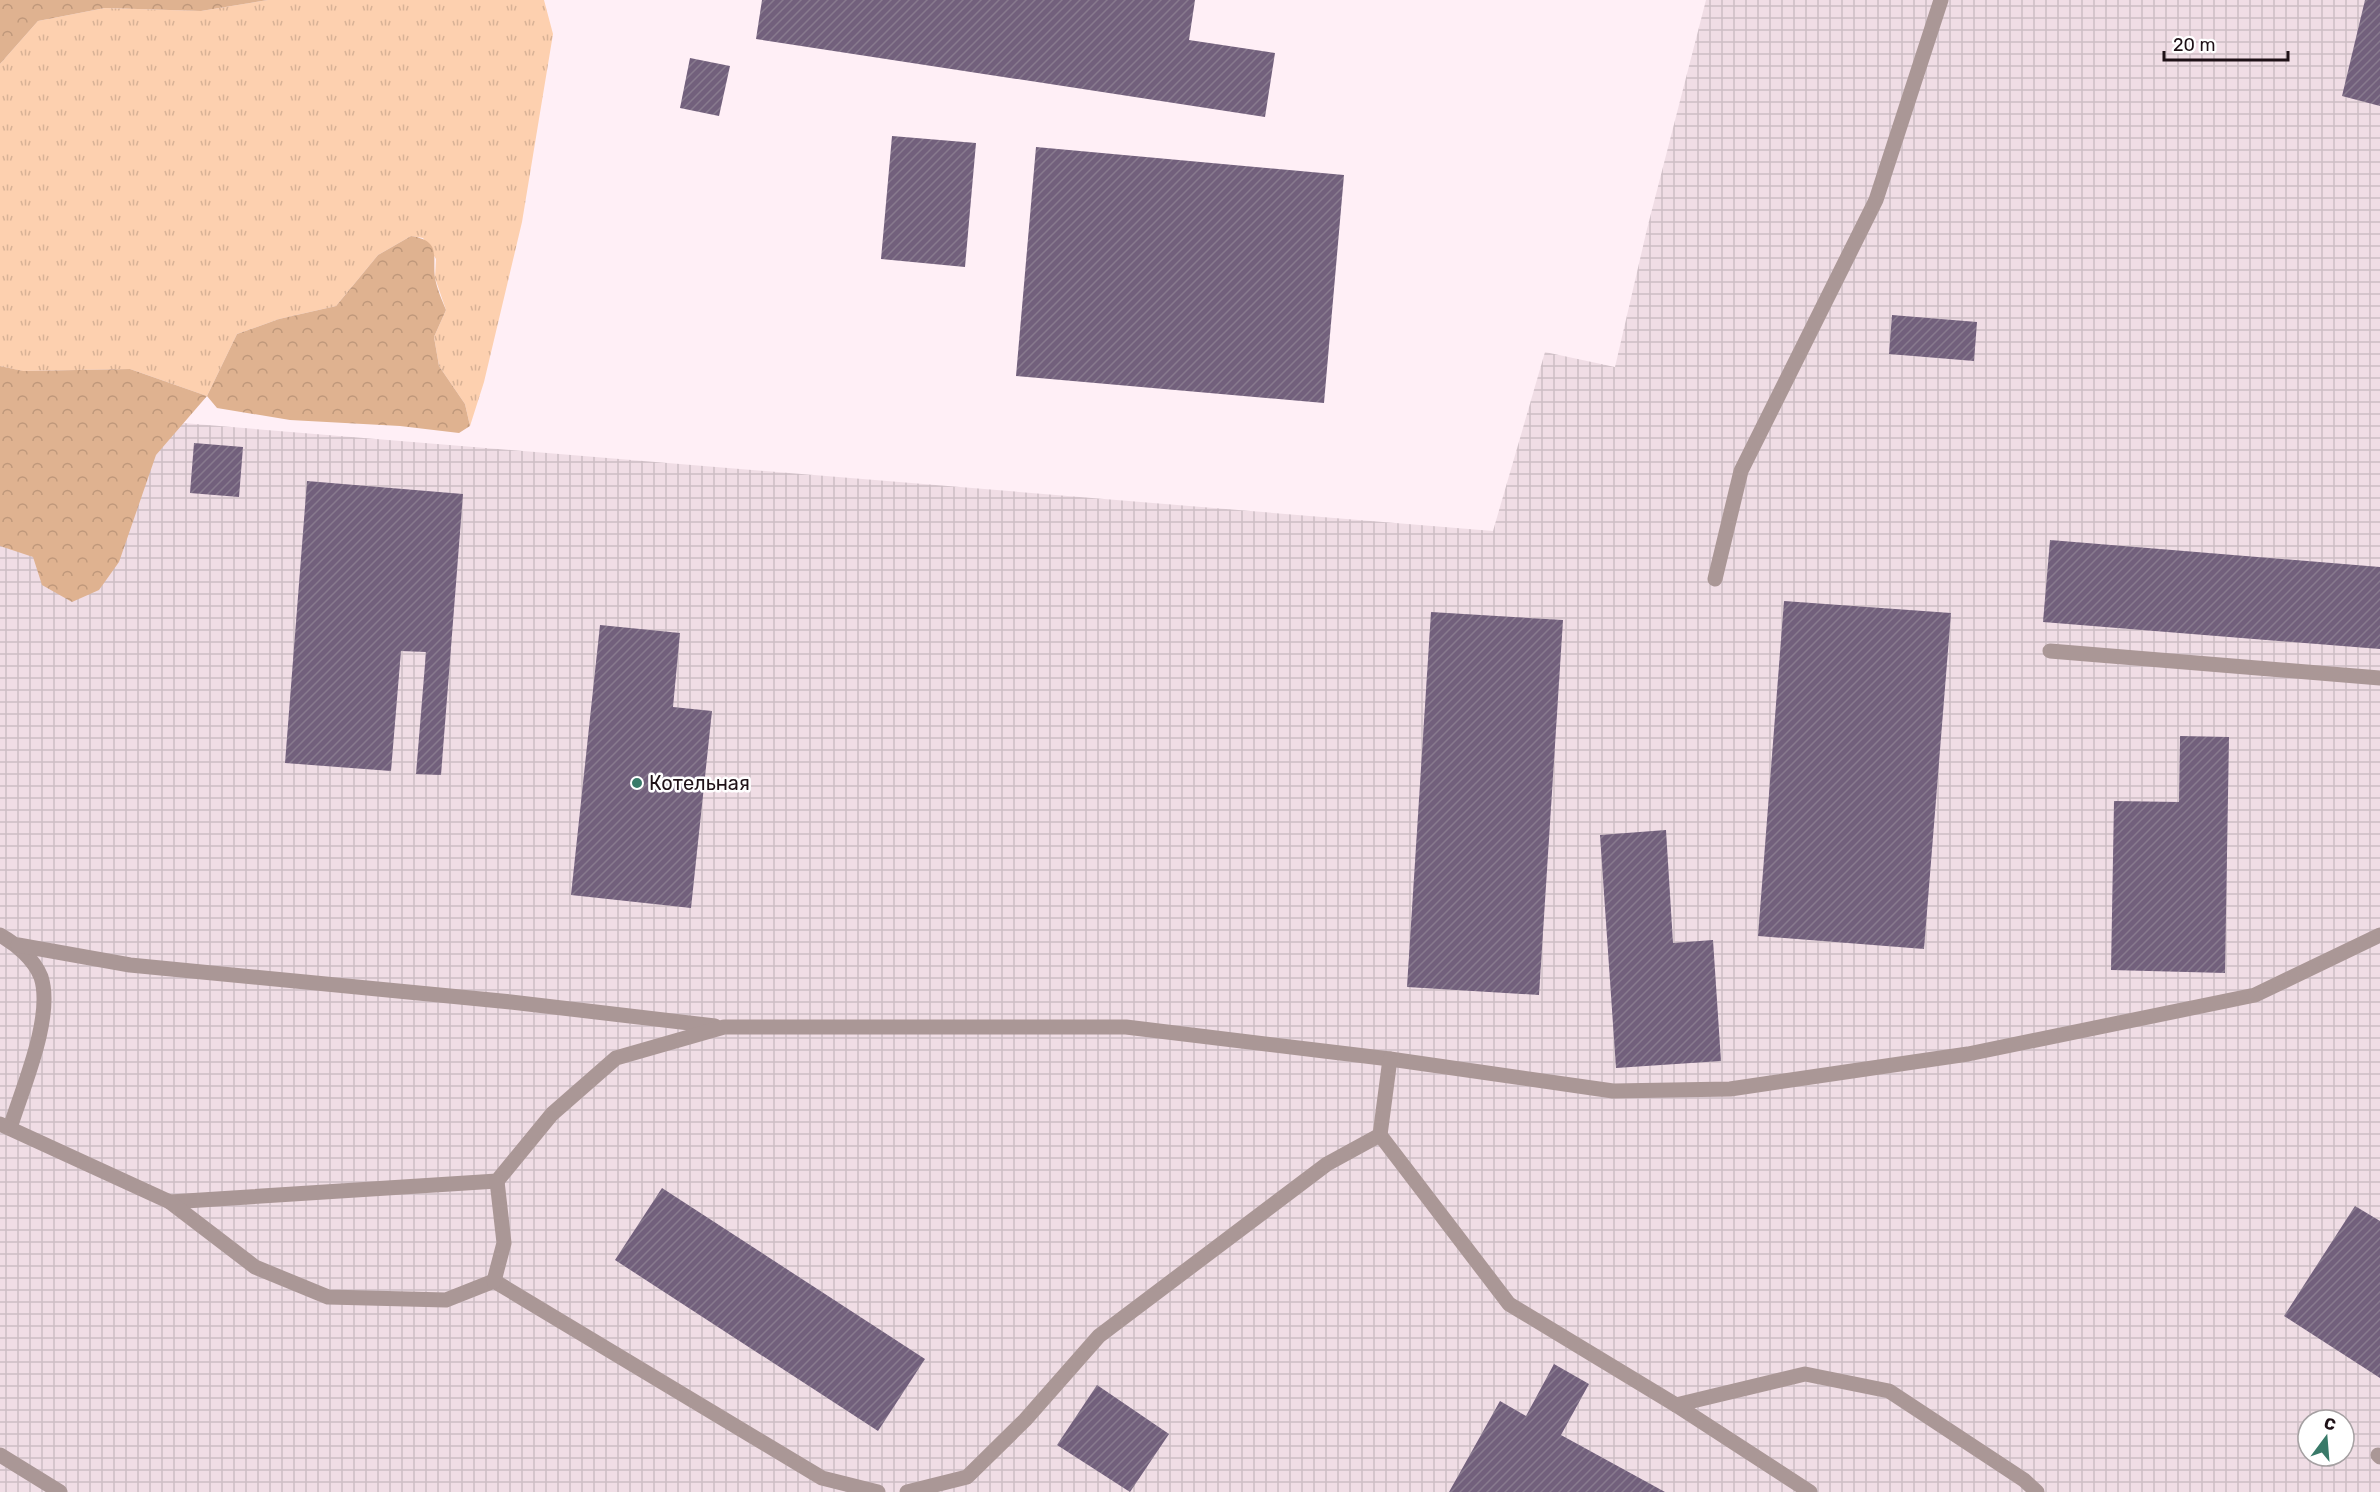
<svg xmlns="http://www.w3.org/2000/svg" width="2380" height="1492" font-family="Rubik,sans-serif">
  <defs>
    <pattern id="industrial-grid" width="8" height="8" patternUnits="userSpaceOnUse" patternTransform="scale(1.5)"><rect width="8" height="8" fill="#f0dde5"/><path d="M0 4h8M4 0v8" fill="none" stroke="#cdbdc4"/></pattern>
    <pattern id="grass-tufts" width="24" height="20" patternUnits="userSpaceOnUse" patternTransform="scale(1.5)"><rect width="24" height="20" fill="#fdd0af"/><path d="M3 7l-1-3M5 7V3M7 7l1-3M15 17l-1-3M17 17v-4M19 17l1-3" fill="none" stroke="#d8b296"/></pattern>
    <pattern id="forest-crowns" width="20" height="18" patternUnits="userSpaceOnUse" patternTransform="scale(1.5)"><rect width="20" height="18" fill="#dfb290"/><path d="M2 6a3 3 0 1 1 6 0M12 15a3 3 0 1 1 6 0" fill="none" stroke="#bf987b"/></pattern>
    <pattern id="building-hatch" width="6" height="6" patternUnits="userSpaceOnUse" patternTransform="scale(1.5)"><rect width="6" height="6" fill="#72607c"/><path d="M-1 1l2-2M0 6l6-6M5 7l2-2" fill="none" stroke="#887a8e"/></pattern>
  </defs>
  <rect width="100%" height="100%" fill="#ffeff6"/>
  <path fill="url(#industrial-grid)" fill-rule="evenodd" d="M 1706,0 L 2380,0 L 2380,1492 L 0,1492 L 0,408 L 1493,531 L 1545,352 L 1615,367 L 1647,229 ZM 2308,1420 L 2344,1420 L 2344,1456 L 2308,1456 Z"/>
  <polygon fill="url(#grass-tufts)" points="268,0 544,0 553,34 522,222 484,382 470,426 465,404 439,366 434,337 446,310 435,278 436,259 423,238 411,236 378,255 336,306 279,319 237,334 207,396 130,369 22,371 0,366 0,64 38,21 105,8 201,11"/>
  <g fill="url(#forest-crowns)">
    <polygon points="0,0 268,0 201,11 105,8 38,21 0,64"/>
    <path d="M 411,236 C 442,241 432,256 435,278 C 437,289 442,300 446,310 L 434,337 L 439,366 L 465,404 L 470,426 L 459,433 L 400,426 L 290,420 L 217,408 L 207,396 L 156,455 L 119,562 L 99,590 L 72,602 L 42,585 L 33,557 L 0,546 L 0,366 L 23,371 L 130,369 L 207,396 L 237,334 L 279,319 L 336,306 L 378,255 Z"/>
  </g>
  <g fill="url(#building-hatch)">
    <polygon points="762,0 1195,0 1189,40 1275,53 1265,117 756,39"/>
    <polygon points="2365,0 2380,0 2380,106 2342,96"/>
    <polygon points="690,58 730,66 719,116 680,108"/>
    <polygon points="892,136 976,143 965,267 881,259"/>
    <polygon points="1036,147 1344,175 1324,403 1016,376"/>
    <polygon points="1892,315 1977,322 1974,361 1889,354"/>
    <polygon points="194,443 243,447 239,497 190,493"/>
    <polygon points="307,481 463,494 441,775 416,774 426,652 401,651 391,771 285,763"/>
    <polygon points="2050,540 2380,567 2380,649 2043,622"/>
    <polygon points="1784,601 1951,613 1924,949 1758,936"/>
    <polygon points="1431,612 1563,620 1539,995 1407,987"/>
    <polygon points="600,625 680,633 673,707 712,711 691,908 571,895"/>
    <polygon points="2180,736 2229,737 2225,973 2111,970 2114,801 2179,802"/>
    <polygon points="1666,830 1673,943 1713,940 1721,1061 1616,1068 1600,835"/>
    <polygon points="662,1188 925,1359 878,1431 615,1260"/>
    <polygon points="2355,1206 2380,1221 2380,1378 2284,1316"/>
    <polygon points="1554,1364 1589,1384 1561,1435 1665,1492 1449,1492 1500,1401 1526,1416"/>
    <polygon points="1097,1385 1169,1434 1130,1492 1057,1445"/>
  </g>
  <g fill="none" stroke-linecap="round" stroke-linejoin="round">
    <g stroke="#aa9796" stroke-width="15">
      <polyline points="1715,579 1741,471 1876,200 1941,0"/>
      <polyline points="2050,651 2380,678"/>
      <path d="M 0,935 C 16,944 34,959 41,977 C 54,1017 22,1089 10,1128"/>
      <polyline points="18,945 130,965 511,1002 715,1026"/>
      <polyline points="0,1124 170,1202 497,1181 552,1114 616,1058 724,1027 1126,1027 1390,1059 1613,1091 1730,1089 1968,1054 2255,995 2380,935"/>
      <polyline points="1380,1135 1509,1304 1676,1405 1810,1492"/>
      <polyline points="170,1202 255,1267 328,1297 446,1300 494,1281 822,1478 878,1492"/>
      <polyline points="494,1281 504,1243 497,1181"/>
      <polyline points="1676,1405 1805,1374 1889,1391 2024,1480 2037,1492"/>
      <polyline points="0,1455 60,1492"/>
      <polyline points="2378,1455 2380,1457"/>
      <polyline points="907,1492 967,1477 1025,1420 1099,1336 1327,1164 1380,1135 1390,1059"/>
    </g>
  </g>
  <circle fill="#397a69" stroke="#fff" stroke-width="2" cx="637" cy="783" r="6"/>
  <g text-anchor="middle" stroke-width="5" stroke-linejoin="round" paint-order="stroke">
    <g font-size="20" fill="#1e1117" stroke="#fff" text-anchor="start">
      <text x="649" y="790">Котельная</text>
    </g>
  </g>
  <g transform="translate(2326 1438) rotate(16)"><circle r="28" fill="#ffffff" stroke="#a5a0a2" stroke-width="1.5"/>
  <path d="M0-4.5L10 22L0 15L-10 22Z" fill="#397a69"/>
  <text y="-9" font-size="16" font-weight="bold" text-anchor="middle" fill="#1e1117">С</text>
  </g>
  <path d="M2164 51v9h124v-9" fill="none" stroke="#1e1117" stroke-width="3"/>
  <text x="2173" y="51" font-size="18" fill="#1e1117" stroke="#ffffff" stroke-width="4.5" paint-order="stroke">20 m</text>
</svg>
